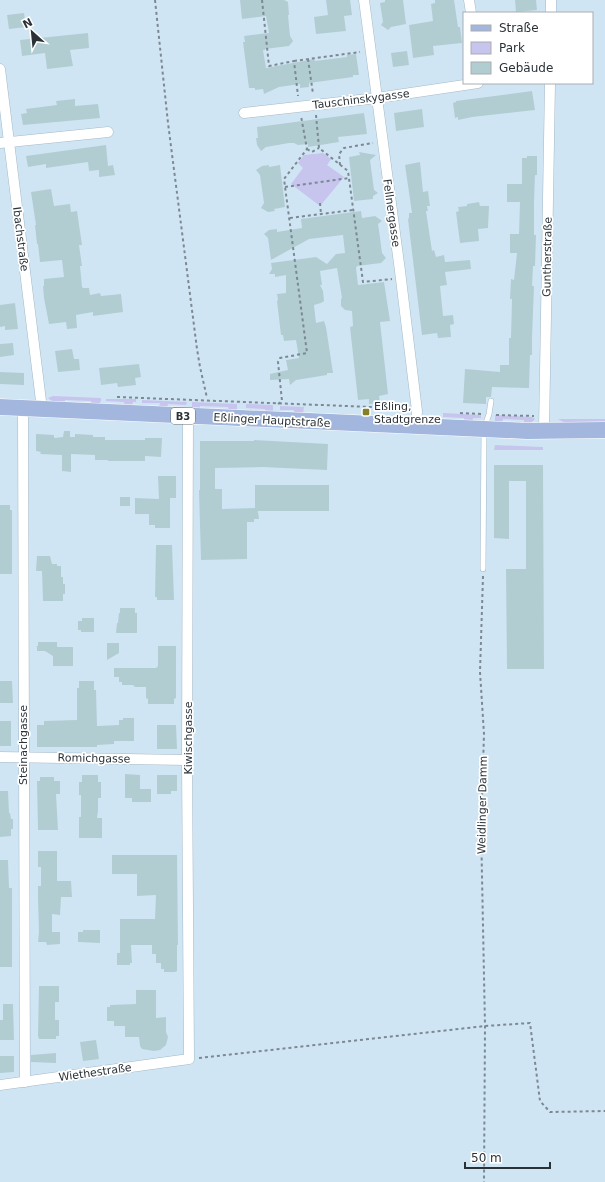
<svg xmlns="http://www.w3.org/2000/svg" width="605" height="1182" font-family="'DejaVu Sans',sans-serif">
  <rect width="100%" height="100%" fill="#d0e5f4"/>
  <g fill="#c7c4ee">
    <polygon points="323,153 331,159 327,165 344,177 320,206 291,184 303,168 298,163 304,155"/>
    <polygon points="53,396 101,398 101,401 100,402 100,405 91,405 91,401 65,400 65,404 53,402 48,398"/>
    <polygon points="106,399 136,399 136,402 133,402 132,406 125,406 124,402 106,401"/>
    <polygon points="142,400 187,402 186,405 168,404 167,408 159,407 160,403 142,403"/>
    <polygon points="192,402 237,404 237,411 229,411 228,407 200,406 200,410 192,409"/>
    <polygon points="246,404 273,405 273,413 265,413 265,409 246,408"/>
    <polygon points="280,406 304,407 303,414 294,414 294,410 280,410"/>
    <polygon points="443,413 481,415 481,418 473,418 472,422 464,421 464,418 443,417"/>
    <polygon points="495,415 532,417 535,419 531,423 524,424 524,420 503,419 502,423 495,422"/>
    <polygon points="558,419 605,419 605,424 567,424"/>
    <polygon points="495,445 543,447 543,450 494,450"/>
  </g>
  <g fill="#b1cdd2">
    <polygon points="240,0 284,0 288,2 289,15 288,15 290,36 293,41 289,46 265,49 265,50 263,50 266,68 314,59 315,61 347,57 347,55 356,54 359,75 353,75 353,77 309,83 309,87 300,88 300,84 279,87 264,94 263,89 255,90 255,88 249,88 243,42 245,42 244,36 269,33 266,16 242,19"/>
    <polygon points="326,0 350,0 352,15 344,16 346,31 316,34 314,17 328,15"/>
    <polygon points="385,0 403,0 406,24 391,27 388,30 381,25 383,22 380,3 385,2"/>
    <polygon points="435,0 454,0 458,27 460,27 462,43 433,46 434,55 413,58 409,25 433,21 431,4 435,3"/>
    <polygon points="515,0 536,0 537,10 516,12"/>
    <polygon points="24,13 26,27 9,29 7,15"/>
    <polygon points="88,33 89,48 70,50 73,66 47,69 45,53 22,56 20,40"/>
    <polygon points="407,51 409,65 393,67 391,53"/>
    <polygon points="532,91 535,110 472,117 458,120 458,117 455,118 453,103 456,102 456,101"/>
    <polygon points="75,99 75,106 98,104 100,118 23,125 21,114 27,113 26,109 57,105 56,101"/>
    <polygon points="422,109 424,127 396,131 394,113"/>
    <polygon points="364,113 367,134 338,137 339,142 308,147 308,144 298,145 294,143 289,143 266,147 261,151 257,145 256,138 258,138 257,127"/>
    <polygon points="106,145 108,166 113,165 115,175 99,177 99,170 89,171 88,162 46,168 46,164 28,167 26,156"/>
    <polygon points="359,152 376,155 370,160 374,190 378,193 373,196 373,199 354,201 349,157 360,155"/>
    <polygon points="527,156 537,156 537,175 535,175 534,202 534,235 536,235 535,266 533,266 532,286 534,286 532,338 532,355 530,355 529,388 492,387 491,397 486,397 486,404 463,403 465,369 500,372 500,365 509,365 509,338 511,338 512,299 510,299 511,279 514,280 517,253 510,253 510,234 519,234 520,202 507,202 507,184 522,184 522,158 527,158"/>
    <polygon points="420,162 423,192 428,191 430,206 427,206 428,211 426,211 432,251 434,250 436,257 444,255 445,262 470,260 471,269 445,272 447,285 440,286 443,316 453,315 454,324 450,325 451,337 438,338 437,333 422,335 408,219 409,218 409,213 412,213 405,165"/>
    <polygon points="269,165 269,167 280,165 285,207 274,209 275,211 268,212 261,208 264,203 260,175 256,170 262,166"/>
    <polygon points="51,189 54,206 70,204 71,212 77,211 82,245 79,245 82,266 80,266 82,287 83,288 89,288 90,295 100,293 101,296 121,294 123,312 93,316 93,312 76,315 77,328 67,329 66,322 49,324 44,298 43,286 44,286 44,279 64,277 62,260 40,262 38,244 37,244 35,225 36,225 31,192"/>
    <polygon points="479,202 480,206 489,206 488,228 478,229 479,241 460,243 456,212 459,211 458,207 467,206 467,204"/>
    <polygon points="361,211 362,218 375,216 382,221 378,224 379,230 382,253 386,258 381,263 357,266 356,268 358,285 384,282 390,321 380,322 388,394 379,396 380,403 369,404 369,399 358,400 350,327 353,326 352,311 345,310 341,306 341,299 342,298 337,268 320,271 322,285 320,285 323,291 324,301 321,303 314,305 316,323 324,321 326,327 333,373 327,373 327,375 296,380 290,385 289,379 270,380 270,374 288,370 286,360 299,358 296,340 284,341 283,335 281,335 277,301 278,300 277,294 286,293 286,275 275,277 275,274 269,274 272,269 271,263 316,257 327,264 336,254 345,253 343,235 309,239 271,260 268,238 264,234 269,230 277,229 277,232 302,228 301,219"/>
    <polygon points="15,303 18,329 5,330 5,326 0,327 0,305"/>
    <polygon points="13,343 14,355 0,357 0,344"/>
    <polygon points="72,349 74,359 79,359 80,370 58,372 55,351"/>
    <polygon points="139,364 141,377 135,378 136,385 118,387 117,383 101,385 99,368"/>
    <polygon points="0,372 24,373 24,385 0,384"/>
    <polygon points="64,431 70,431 70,437 75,437 75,434 93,435 93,437 105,437 105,440 145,440 145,438 162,438 161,457 145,456 145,461 108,461 108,460 95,460 95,455 71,454 71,472 62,471 62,455 40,454 41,452 36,451 36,434 54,435 54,438 63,437"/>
    <polygon points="254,440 328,444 327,470 262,467 215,468 215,489 222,489 222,509 255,508 255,485 329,485 329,511 258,511 259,519 254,519 254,522 247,522 247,559 201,560 199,490 200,490 200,441 254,441"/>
    <polygon points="494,465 543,465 544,669 507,669 506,569 526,569 526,481 509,481 509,539 494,538"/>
    <polygon points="158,476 176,476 176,498 170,498 170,528 155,528 155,525 149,525 149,514 135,514 135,498 159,499"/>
    <rect x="120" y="497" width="10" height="9"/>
    <polygon points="0,505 10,505 10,510 12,510 12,574 0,574"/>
    <polygon points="156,545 172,545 174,600 157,600 157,597 155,597"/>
    <polygon points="37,556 50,556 52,564 57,564 57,566 61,566 61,577 63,577 63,584 65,584 65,594 63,594 63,601 43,601 42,571 36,571"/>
    <polygon points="120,608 135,608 135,613 137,613 137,633 116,633 117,623 118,623 119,613 120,613"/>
    <polygon points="82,618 94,618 94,632 81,632 81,630 78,630 78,621 82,621"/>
    <polygon points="38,642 57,642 57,647 73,647 73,666 53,666 53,656 45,651 37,651 37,647 36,646 38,646"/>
    <polygon points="107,643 119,643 119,653 107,660"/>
    <polygon points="158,646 176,646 176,698 174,699 174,704 148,704 148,699 146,698 146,687 135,687 133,685 122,685 122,682 119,682 119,677 114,677 114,668 156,668 158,666"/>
    <polygon points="0,681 12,681 13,703 0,703"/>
    <polygon points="79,681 94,681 94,690 96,690 97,726 119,725 119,720 123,720 123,718 134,718 134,741 114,741 114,744 97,745 97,747 37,747 37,725 44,725 44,721 77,720 77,688 79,688"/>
    <rect x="0" y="721" width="11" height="25"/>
    <polygon points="157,725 176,725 177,749 157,749"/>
    <polygon points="125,774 140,775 140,789 151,789 151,802 132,802 132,798 125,798"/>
    <polygon points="82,775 98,775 98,782 101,782 101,798 98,798 98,811 97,818 102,818 102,838 79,838 79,817 81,817 81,795 79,795 79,782 82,782"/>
    <polygon points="157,775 177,775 177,791 171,791 171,794 157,794"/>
    <polygon points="40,777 54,777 54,781 60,781 60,794 56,794 58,830 38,830 37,781 40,781"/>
    <polygon points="0,791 8,791 9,813 10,813 11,819 13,819 13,829 11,829 11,836 0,837"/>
    <polygon points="38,851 57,851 57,881 71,881 72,897 61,897 60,915 52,914 52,932 60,932 60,944 47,945 46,942 38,942 39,932 38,898 38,886 41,886 41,867 38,867"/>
    <polygon points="112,855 177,855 178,945 177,945 177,971 175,972 164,972 164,969 161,969 161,963 156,963 156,954 152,954 152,945 131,945 132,963 130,963 130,965 117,965 117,953 120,953 120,919 155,919 156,895 137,896 137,874 112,874"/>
    <polygon points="0,860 8,860 9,888 12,888 12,967 0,967"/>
    <polygon points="83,930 100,930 100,943 78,942 78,932 83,932"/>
    <polygon points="39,986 59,986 59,1002 55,1002 55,1020 59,1020 59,1036 56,1036 56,1039 39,1039 38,1036"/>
    <polygon points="136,990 156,990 156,1018 166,1017 166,1032 168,1037 166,1045 160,1050 154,1051 142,1049 140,1046 139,1037 125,1037 125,1026 114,1026 114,1021 107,1021 107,1007 110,1007 110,1005 136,1004"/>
    <polygon points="3,1004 13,1004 14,1040 0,1040 0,1020 3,1020"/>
    <polygon points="96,1040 99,1059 83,1061 80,1042"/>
    <polygon points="56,1053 56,1063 31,1062 31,1055"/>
    <polygon points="0,1056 14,1056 14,1072 0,1073"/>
  </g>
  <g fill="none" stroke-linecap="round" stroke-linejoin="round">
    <g stroke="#a4b9c7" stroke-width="6">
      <polyline id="lane" points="483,569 484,429 489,414 491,401"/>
    </g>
    <g stroke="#a4b9c7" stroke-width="11">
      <g id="street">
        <polyline points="364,0 400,271 417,411 416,426"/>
        <polyline points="469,0 471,13"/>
        <polyline points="551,13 551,0"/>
        <polyline points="0,69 42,409"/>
        <polyline points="244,113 377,98 478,83"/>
        <polyline points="0,143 108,132"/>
        <polyline points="23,408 25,1082"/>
        <polyline points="544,431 550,83"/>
        <polyline points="0,757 187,760"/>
        <polyline points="0,1085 189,1059 187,760 188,416"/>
      </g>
    </g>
    <g stroke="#fff" stroke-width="17">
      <polyline id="primary" points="0,407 484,429 527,431 605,430"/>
    </g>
    <g stroke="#7b8993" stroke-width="2" stroke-dasharray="3 3" stroke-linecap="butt">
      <polyline points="155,0 168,123 197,349 200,367 207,398"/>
      <polyline points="262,0 269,66 294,61 298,96"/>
      <polyline points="308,59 313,94"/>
      <polyline points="294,61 360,52"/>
      <polyline points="316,115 319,148 348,171 363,282 392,279"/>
      <polyline points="307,149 312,152 319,148"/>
      <polyline points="340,165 339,154 344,148 373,143"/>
      <polyline points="285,187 349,178"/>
      <polyline points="320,203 321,214"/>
      <polyline points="290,218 353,210"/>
      <polyline points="117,397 372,407 406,410"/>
      <polyline points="278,404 282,401 278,362 280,358 307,353 284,179 307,149 301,116"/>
      <polyline points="460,413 482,414"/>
      <polyline points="496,415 534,416"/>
      <polyline points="483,576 480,672 484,734 482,797 483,814 481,826 485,1026 484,1182"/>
      <polyline points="199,1058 485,1026 530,1023 540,1101 550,1112 605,1111"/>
    </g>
    <use href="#lane" stroke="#fff" stroke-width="5"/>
    <use href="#street" stroke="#fff" stroke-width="10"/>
    <use href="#primary" stroke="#a3b6dd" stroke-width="16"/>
  </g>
  <rect fill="#858028" stroke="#fff" stroke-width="1.5" x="362" y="408" width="8" height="8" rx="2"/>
  <g text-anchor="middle" stroke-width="3.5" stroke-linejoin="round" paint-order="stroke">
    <rect fill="#fff" stroke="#6a7074" stroke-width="1" x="171" y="408" width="24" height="16" rx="3"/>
    <g font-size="10" font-weight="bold" fill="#2a3238">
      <text x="183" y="420">B3</text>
    </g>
    <g font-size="11" fill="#2a3238" stroke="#fff">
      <text transform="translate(361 99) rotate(-7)" y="4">Tauschinskygasse</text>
      <text transform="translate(392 213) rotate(82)" y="4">Fellnergasse</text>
      <text transform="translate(21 239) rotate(83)" y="4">Ibachstraße</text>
      <text transform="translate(547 257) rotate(-89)" y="4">Guntherstraße</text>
      <text transform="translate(272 420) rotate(3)" y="4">Eßlinger Hauptstraße</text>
      <text transform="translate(188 738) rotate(-90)" y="4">Kiwischgasse</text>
      <text transform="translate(23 745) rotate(-90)" y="4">Steinachgasse</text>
      <text transform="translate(94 758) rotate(1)" y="4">Romichgasse</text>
      <text transform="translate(482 805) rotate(-89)" y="4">Weidlinger Damm</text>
      <text transform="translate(95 1072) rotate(-8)" y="4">Wiethestraße</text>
    </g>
    <g font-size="11" fill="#2a3238" stroke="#fff" text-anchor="start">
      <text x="374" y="410">Eßling,<tspan x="374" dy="13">Stadtgrenze</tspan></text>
    </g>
  </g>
  <rect x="463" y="12" width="130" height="72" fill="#ffffff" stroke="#aaadaf"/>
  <rect x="471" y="25" width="20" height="6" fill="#a3b6dd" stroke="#aaadaf"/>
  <text x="499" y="32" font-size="12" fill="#2a3238">Straße</text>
  <rect x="471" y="42" width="20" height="12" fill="#c7c4ee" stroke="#aaadaf"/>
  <text x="499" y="52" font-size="12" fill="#2a3238">Park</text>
  <rect x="471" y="62" width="20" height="12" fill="#b1cdd2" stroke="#aaadaf"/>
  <text x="499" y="72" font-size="12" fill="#2a3238">Gebäude</text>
  <g transform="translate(32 32) rotate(333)" stroke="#ffffff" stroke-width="3" paint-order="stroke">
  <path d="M0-3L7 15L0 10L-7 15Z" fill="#2a3238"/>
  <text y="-6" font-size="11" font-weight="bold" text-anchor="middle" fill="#2a3238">N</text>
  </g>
  <path d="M465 1162v6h85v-6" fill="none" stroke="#2a3238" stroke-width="2"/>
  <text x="471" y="1162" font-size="12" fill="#2a3238" stroke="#ffffff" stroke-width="3" paint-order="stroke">50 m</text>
</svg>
